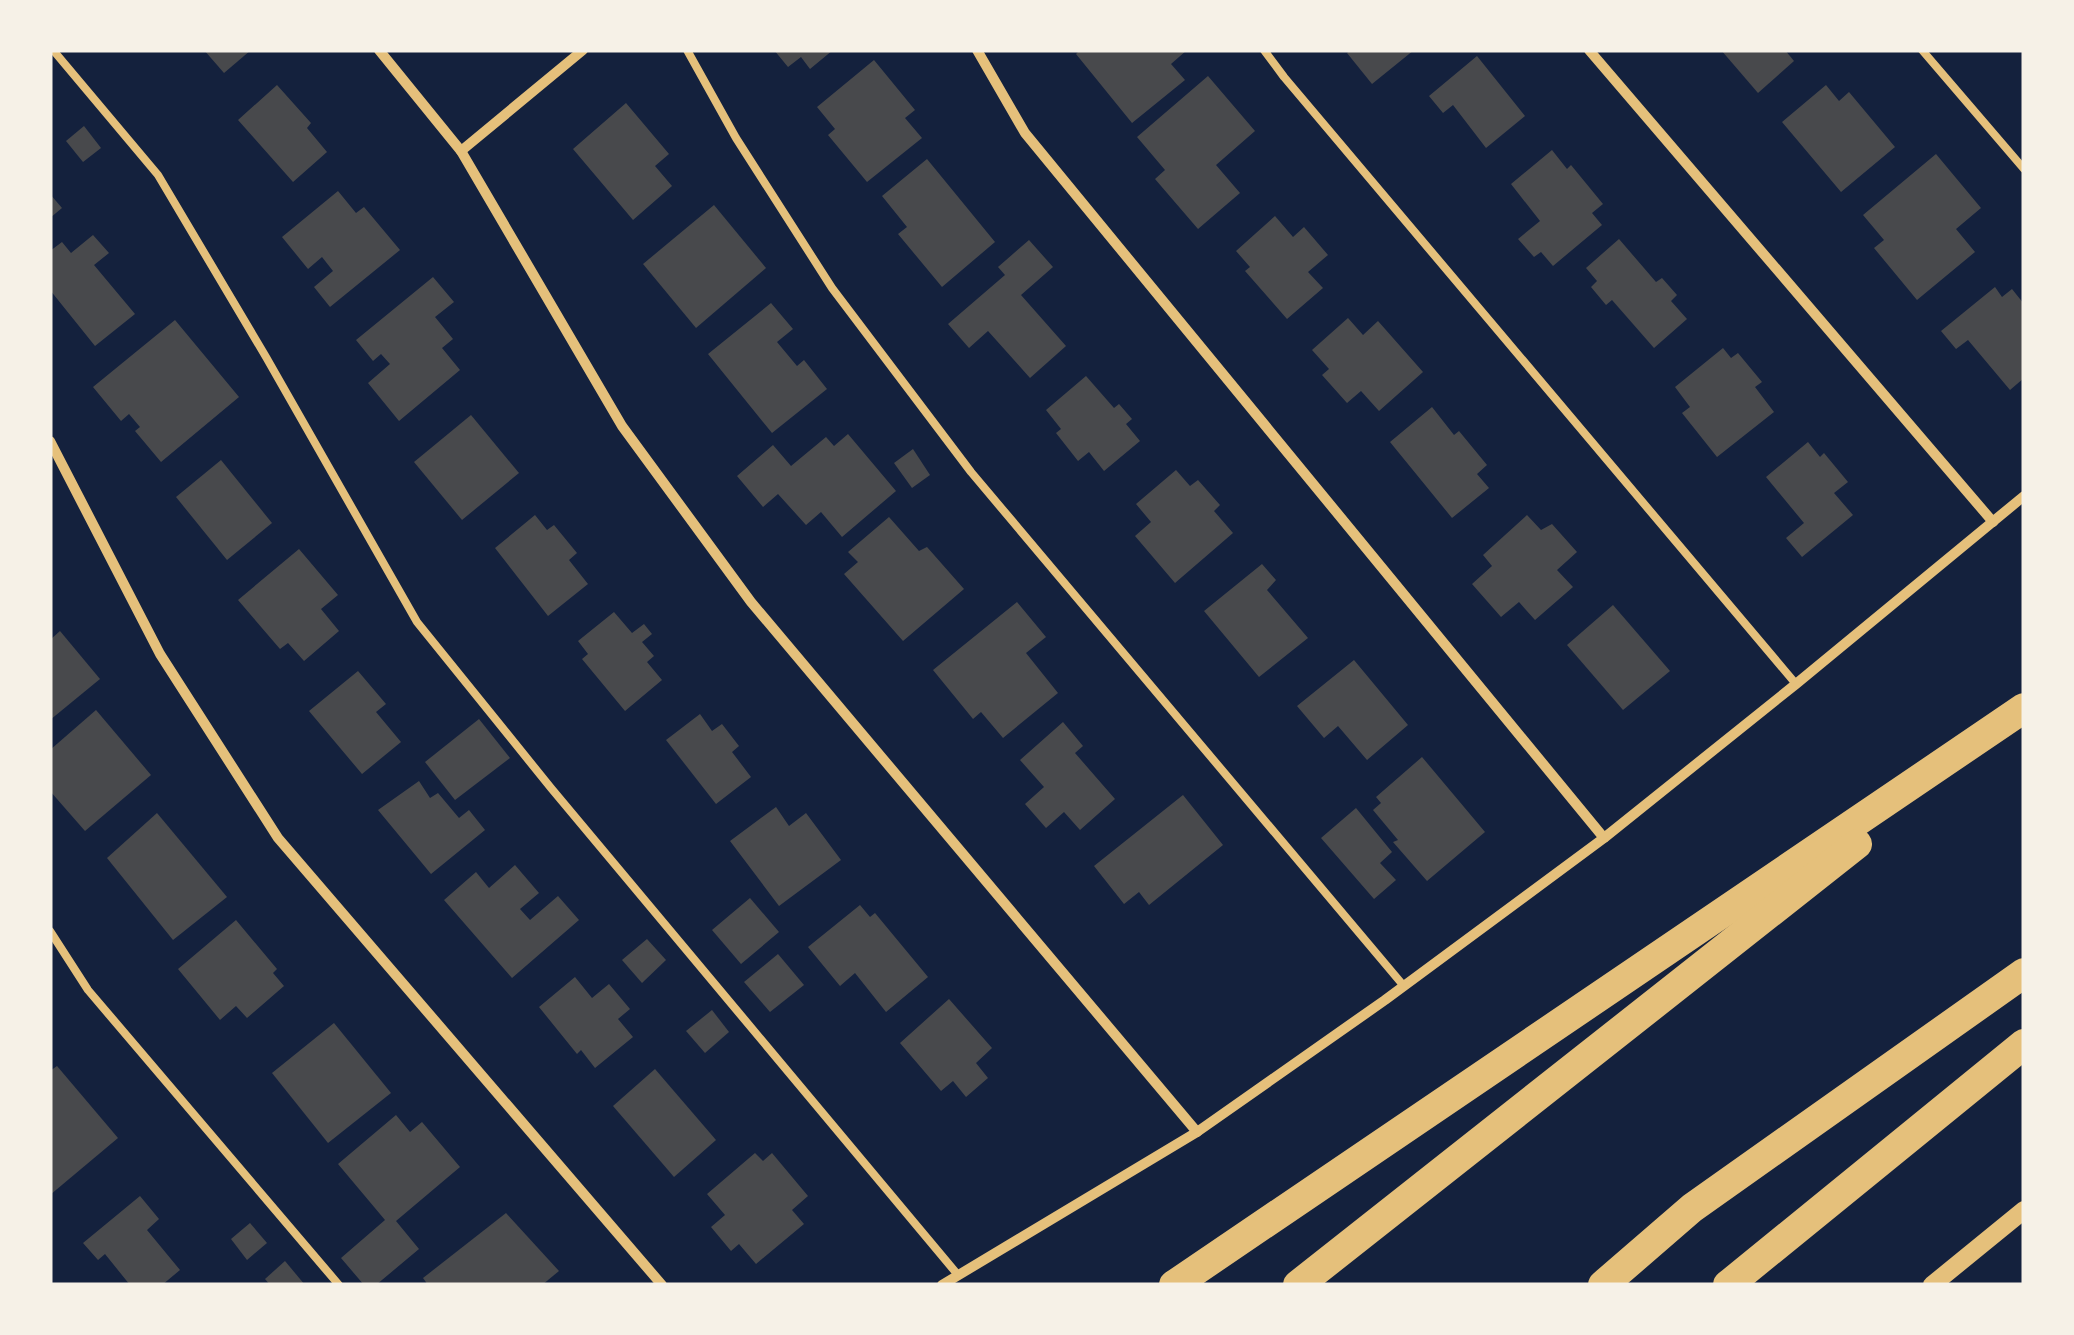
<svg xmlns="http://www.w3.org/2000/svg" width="2074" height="1335" font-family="Lora,serif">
  <rect width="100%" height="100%" fill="#14213d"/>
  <g fill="#48494c">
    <polygon points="204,50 251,50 224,73"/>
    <polygon points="774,50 833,50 810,69 801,57 788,67"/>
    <polygon points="1080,50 1187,50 1171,64 1185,80 1132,123 1076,54"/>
    <polygon points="1351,50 1414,50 1372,84 1347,53"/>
    <polygon points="1721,50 1785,50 1794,61 1758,93"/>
    <polygon points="1477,56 1525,116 1486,148 1453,105 1443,113 1429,96"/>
    <polygon points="874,60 915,110 905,118 922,138 867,182 828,135 835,129 817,107"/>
    <polygon points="1208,76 1255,131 1216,165 1240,193 1198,229 1155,179 1165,170 1137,137"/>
    <polygon points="277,85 311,123 307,128 327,152 293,182 238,120"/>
    <polygon points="1826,85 1839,101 1849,92 1895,147 1841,192 1782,122"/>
    <polygon points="626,103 669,154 655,166 672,186 633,220 573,149"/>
    <polygon points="84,126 101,148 83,162 66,141"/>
    <polygon points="1552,150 1567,169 1571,165 1603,204 1592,213 1602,225 1553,266 1541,252 1534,257 1518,239 1540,221 1511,184"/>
    <polygon points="1936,154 1981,208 1956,229 1975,252 1917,300 1874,248 1884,240 1863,215"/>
    <polygon points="927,159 995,242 942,287 898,234 907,227 882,196"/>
    <polygon points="338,191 356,213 364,207 400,250 330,307 314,287 333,271 322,257 308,269 282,237"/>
    <polygon points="50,194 62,208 50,218"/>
    <polygon points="714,205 766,268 696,328 643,264"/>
    <polygon points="1275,216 1293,237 1304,227 1328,255 1308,272 1323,288 1287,319 1245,271 1250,267 1236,251"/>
    <polygon points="93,235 109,253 94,265 135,314 95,346 50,290 50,251 62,242 71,253"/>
    <polygon points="1619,239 1656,282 1662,278 1677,295 1671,301 1687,319 1654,348 1612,300 1606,305 1591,287 1597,281 1586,268"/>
    <polygon points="1029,240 1053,267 1021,295 1066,346 1030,378 988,331 969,348 948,324 1005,275 998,267"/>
    <polygon points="433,277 454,302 435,317 453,339 442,348 460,370 399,421 368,383 390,364 381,354 373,361 356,340"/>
    <polygon points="1995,287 2002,297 2012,289 2024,304 2024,378 2010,390 1968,340 1956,349 1941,331"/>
    <polygon points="771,303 793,329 777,342 797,366 804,360 827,389 772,433 708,354"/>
    <polygon points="1348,318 1363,335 1378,321 1423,372 1379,411 1361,391 1347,403 1322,375 1329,369 1312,350"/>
    <polygon points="175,320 239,397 161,462 135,431 140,427 129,414 121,421 93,387"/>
    <polygon points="1723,348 1731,358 1738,353 1762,382 1755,387 1774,412 1717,457 1682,413 1690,407 1675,387"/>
    <polygon points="1086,376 1114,408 1119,404 1132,419 1126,424 1140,441 1104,471 1089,452 1078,461 1056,433 1061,429 1046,410"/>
    <polygon points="1432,407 1454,435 1459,431 1487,465 1477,474 1489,488 1452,518 1390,442"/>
    <polygon points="471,415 519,473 462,520 414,462"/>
    <polygon points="848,434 896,491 842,537 821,512 806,525 778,494 763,507 737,476 773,445 791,466 826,437 834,446"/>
    <polygon points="1808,442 1820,457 1824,453 1848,482 1834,493 1853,515 1802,557 1786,538 1804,523 1766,477"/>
    <polygon points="913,449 930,475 912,488 894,463"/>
    <polygon points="221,460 272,523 227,560 176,497"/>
    <polygon points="1176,470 1190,486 1198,480 1220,505 1214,511 1233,533 1175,583 1135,536 1151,522 1136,504"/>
    <polygon points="535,515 547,530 554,525 577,553 569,560 588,584 548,616 495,548"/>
    <polygon points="1527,515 1541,530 1552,524 1577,552 1557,570 1573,587 1535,620 1519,602 1501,617 1472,584 1492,566 1483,555"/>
    <polygon points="889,517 919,551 927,547 964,589 903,641 844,574 858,562 848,552"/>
    <polygon points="299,549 338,595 321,609 339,631 304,661 288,643 280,649 238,600"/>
    <polygon points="1262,564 1276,580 1267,590 1308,638 1259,677 1204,611"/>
    <polygon points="1017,602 1046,637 1026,653 1058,693 1003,738 981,712 973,719 933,670"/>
    <polygon points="1613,605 1670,671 1623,710 1567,645"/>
    <polygon points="614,612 632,633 644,624 652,634 642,642 654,656 647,662 662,680 625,711 582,659 588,654 578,641"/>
    <polygon points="60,631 100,679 50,720 50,640"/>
    <polygon points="1354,660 1408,725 1367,760 1338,726 1324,738 1297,706"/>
    <polygon points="358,671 386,704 376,712 401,742 362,774 309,711"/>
    <polygon points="96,710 151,775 85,831 50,791 50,750"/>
    <polygon points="700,714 712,731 722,724 739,746 732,752 751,777 716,804 666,740"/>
    <polygon points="479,719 510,758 455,800 425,762"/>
    <polygon points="1063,722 1083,746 1075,753 1115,799 1080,830 1064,812 1046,828 1025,804 1044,787 1020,760"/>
    <polygon points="1422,757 1485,832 1427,881 1393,842 1398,840 1373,810 1381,803 1376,797"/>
    <polygon points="419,781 430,798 438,793 459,818 469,810 485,830 431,874 378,810"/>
    <polygon points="1183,795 1223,845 1149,905 1139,892 1124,904 1094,866"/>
    <polygon points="776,807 789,826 806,813 841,860 779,906 730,841"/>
    <polygon points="1356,808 1392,852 1380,863 1396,880 1374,899 1321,838"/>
    <polygon points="157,813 227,897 173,940 107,858"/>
    <polygon points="515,865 539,893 520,909 530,920 558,896 579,920 512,978 444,900 476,872 489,888"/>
    <polygon points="750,898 779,932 741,964 712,930"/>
    <polygon points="860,905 870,917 875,913 928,977 886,1012 855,973 840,986 808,947"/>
    <polygon points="236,920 277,969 273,973 284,986 247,1018 236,1006 220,1020 178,969"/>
    <polygon points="647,939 666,960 642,983 622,960"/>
    <polygon points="778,954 804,985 770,1012 744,982"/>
    <polygon points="575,977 592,998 609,984 630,1009 618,1019 633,1037 595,1068 581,1050 577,1054 539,1007"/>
    <polygon points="949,999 992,1048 976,1063 988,1078 966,1097 953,1081 941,1091 900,1043"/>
    <polygon points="712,1010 729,1032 705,1053 686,1031"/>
    <polygon points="334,1023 391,1093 328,1143 272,1073"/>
    <polygon points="57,1066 118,1138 50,1195 50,1071"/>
    <polygon points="655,1069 716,1140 674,1177 613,1106"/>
    <polygon points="396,1115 410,1132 422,1122 460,1167 396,1221 419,1249 376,1285 364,1285 341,1258 385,1220 338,1164"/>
    <polygon points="755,1153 763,1161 772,1153 808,1196 792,1210 804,1224 756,1264 739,1244 731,1251 711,1227 725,1215 707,1194"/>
    <polygon points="140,1196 159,1219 147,1230 180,1270 162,1285 130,1285 105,1254 98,1260 83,1243"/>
    <polygon points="506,1213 559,1271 542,1285 428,1285 423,1278"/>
    <polygon points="250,1223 267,1243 247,1260 231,1239"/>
    <polygon points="285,1261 305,1285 270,1285 265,1279"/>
  </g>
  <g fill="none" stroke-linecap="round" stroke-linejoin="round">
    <g stroke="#e5c07b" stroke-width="8">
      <polyline points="53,50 158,175 266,357 417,622 551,788 958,1275"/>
      <polyline points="687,50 736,138 832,288 971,472 1403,985"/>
      <polyline points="1264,50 1284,77 1796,684"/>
      <polyline points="1922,50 2024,169"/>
      <polyline points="50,931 88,990 339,1285"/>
    </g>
    <g stroke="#e5c07b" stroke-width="10">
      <polyline points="379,50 461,151 622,426 751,602 1197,1132"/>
      <polyline points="977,50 1025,133 1604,838"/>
      <polyline points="1589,50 1993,522"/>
      <polyline points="461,151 583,50"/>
      <polyline points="50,441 160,654 278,838 662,1285"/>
      <polyline points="942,1285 1197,1132 1385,1000 1604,838 1796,684 2024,496"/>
    </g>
    <polyline stroke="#e5c07b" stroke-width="18" points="1932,1285 2024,1210"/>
    <g stroke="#e5c07b" stroke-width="30">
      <polyline points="1174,1285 2024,708"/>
      <polyline points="1298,1285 1857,844"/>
      <polyline points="1603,1285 1692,1208 2024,973"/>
      <polyline points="1728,1285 2024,1044"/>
    </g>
  </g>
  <rect width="2074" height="1335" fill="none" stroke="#f6f1e7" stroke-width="105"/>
</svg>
